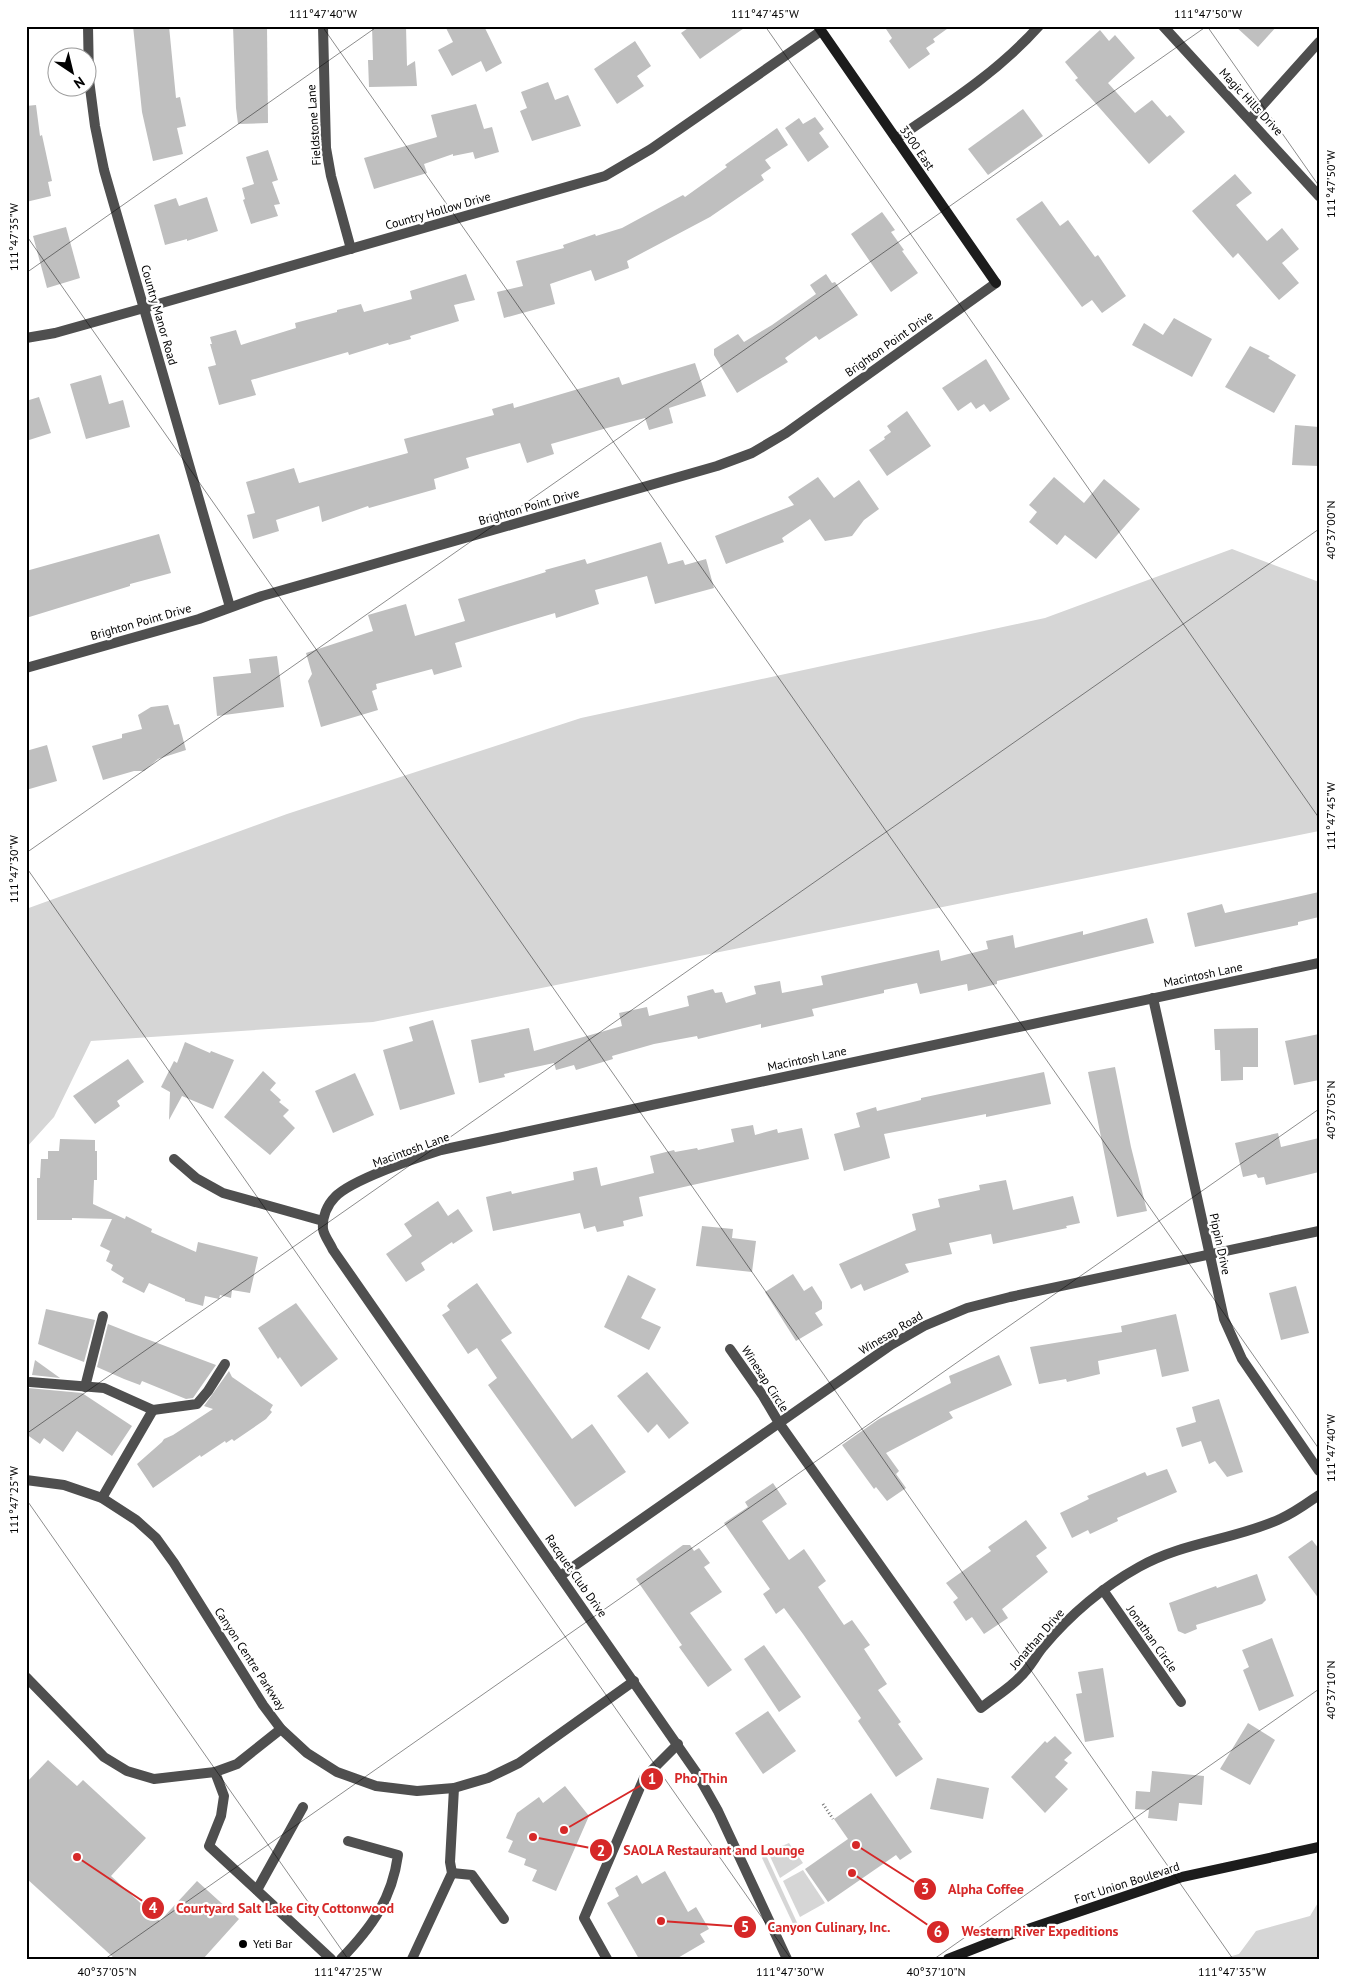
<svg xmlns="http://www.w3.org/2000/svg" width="1345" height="1985" font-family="'PT Sans',sans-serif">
  <rect width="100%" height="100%" fill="#fff"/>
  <g fill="#d6d6d6">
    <polygon points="1232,549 1319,582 1319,831 373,1022 91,1041 54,1117 26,1148 26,909 287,814 581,718 1045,618"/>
    <polygon points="789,1843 803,1863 780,1878 768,1852"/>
    <polygon points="765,1853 800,1929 795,1928 762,1858"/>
    <polygon points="803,1870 825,1903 800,1917 783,1881"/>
    <polygon points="1319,1901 1319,1959 1221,1959 1239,1954 1256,1931 1310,1916"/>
  </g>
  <g fill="#bfbfbf">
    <polygon points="133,26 169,26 176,98 180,97 186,126 177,128 183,154 153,161 142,112"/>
    <polygon points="233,26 267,26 268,123 238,124 236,108"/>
    <polygon points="372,26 406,26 407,66 415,61 417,86 369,87 368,60 373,60"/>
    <polygon points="445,26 484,26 502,63 486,72 481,61 452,76 438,50 453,42"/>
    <polygon points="691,26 747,26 700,59 681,33"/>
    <polygon points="884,26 951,26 933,39 935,42 926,48 930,54 909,69 889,41 892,38"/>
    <polygon points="1235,26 1277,26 1258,47"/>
    <polygon points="1100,30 1109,41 1115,35 1135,58 1108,83 1135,113 1152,100 1167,117 1170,115 1185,132 1149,164 1075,80 1078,78 1065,62"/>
    <polygon points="635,41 651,66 637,76 644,86 617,104 594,69"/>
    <polygon points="548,82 555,100 568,95 581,126 532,141 520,111 527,108 521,92"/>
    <polygon points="476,104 484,129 492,127 499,152 475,159 473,152 453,156 453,154 424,164 427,173 374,189 364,158 437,137 431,115"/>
    <polygon points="36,105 40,136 42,135 52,181 48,182 51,196 26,202 26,106"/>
    <polygon points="1023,109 1043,136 988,175 968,149"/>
    <polygon points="815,117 824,129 819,133 829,147 808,162 785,128 799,118 803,124"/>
    <polygon points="777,128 788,145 765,160 771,168 761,175 764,180 710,217 627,261 629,268 595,281 591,270 550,284 555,304 504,318 497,292 523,286 516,261 564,248 563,245 595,234 596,236 622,228 683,195 685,197 727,167 725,165"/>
    <polygon points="268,150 278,180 272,182 280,204 274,205 278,216 251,224 243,200 245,199 242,188 254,184 246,157"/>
    <polygon points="1235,174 1252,193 1236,205 1267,241 1282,228 1299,249 1282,263 1299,283 1279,300 1238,253 1233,258 1192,211"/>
    <polygon points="207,197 218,231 187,241 187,239 165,245 154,205 176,198 179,206"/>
    <polygon points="1042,201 1060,226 1068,220 1095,257 1098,255 1126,296 1102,313 1092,300 1082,307 1016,219"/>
    <polygon points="882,212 895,230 891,232 904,250 902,251 918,273 891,292 851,234"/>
    <polygon points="66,227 80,278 47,288 33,236"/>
    <polygon points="466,274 475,300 454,305 459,321 410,336 411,339 389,345 388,343 349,355 348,352 251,380 256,395 219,405 208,367 216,365 210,344 212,344 210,337 236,330 241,345 296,328 295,323 337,312 337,310 361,304 364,312 412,299 410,291"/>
    <polygon points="826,274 832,283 835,282 858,315 819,340 816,336 785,358 788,362 737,393 714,355 714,349 738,334 744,342 772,325 816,294 810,285"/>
    <polygon points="1174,318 1212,339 1192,377 1132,345 1144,323 1163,335"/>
    <polygon points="1250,346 1270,356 1268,358 1296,375 1274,413 1225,387"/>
    <polygon points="986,359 1010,399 990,412 984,404 976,409 971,402 958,411 942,388"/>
    <polygon points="695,363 706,396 669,408 673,423 649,430 645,418 607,428 551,444 554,454 527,463 520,443 466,458 469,468 434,479 436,489 369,508 368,506 322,522 319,506 276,520 279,531 253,539 247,515 255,513 246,482 294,468 299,483 408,453 404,439 494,415 492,409 513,403 514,408 619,377 622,385"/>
    <polygon points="101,375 109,404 123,400 130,427 86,439 70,384"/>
    <polygon points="39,397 51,433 26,441 26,401"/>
    <polygon points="907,411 931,446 887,476 869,450 885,439 884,437 891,432 887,426"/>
    <polygon points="1295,425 1319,427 1319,466 1292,465"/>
    <polygon points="818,477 834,498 859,480 879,509 864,520 852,536 825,541 810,519 782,538 784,542 726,564 715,536 794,505 788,497"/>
    <polygon points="1054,477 1084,503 1104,479 1140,509 1096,559 1065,535 1057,545 1029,522 1037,512 1029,505"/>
    <polygon points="159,534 171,573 130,584 130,586 26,618 26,571"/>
    <polygon points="661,542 668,564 683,560 685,565 706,559 714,588 655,604 647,576 595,590 599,604 556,618 555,613 455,643 462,667 434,675 432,669 376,684 377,689 372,691 378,710 321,727 308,681 312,674 306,653 373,631 368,615 406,604 415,636 465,621 458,599 546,572 545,570 585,559 587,564"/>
    <polygon points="277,656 284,707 217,716 213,677 251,673 249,659"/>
    <polygon points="168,705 174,725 179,724 186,750 158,759 144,771 134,771 103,780 92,746 122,738 122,734 142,729 138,715 151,707"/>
    <polygon points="47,745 57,781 26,790 26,751"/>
    <polygon points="1319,892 1319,917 1298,922 1298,925 1195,947 1187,913 1222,904 1225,913"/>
    <polygon points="1147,918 1154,943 997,981 997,984 968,991 967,984 920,994 917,983 884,990 884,993 812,1009 814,1016 761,1028 761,1024 698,1039 697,1036 654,1044 612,1056 613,1059 576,1070 574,1065 556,1070 554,1063 504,1074 505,1077 479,1083 471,1040 529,1028 534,1051 622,1026 619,1013 647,1007 649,1016 689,1006 687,996 713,989 715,993 722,992 726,1003 756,994 754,986 780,981 782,993 823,985 821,976 939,950 941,961 988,949 986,941 1013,935 1015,948 1083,931 1083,935"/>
    <polygon points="433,1020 455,1094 400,1110 383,1050 413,1041 409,1027"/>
    <polygon points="1258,1028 1258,1067 1243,1067 1243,1080 1221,1081 1220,1050 1215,1050 1214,1029"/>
    <polygon points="1319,1034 1319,1080 1294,1085 1285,1041"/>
    <polygon points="185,1042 210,1053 211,1051 234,1060 213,1109 182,1096 169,1120 170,1092 161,1087 174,1061 177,1063"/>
    <polygon points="128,1059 144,1082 117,1101 120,1106 95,1124 73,1096"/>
    <polygon points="1115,1067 1131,1147 1147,1211 1117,1217 1088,1072"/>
    <polygon points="263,1071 276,1083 270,1090 281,1100 279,1102 289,1110 283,1116 295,1128 270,1155 224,1117"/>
    <polygon points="1044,1072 1051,1104 986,1117 986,1114 884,1134 890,1158 844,1171 834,1134 860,1127 856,1113 876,1107 877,1111 921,1100 921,1098"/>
    <polygon points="355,1073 374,1115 333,1133 315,1091"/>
    <polygon points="753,1125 755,1135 777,1129 778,1133 802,1128 809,1159 639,1197 643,1216 623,1221 624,1226 597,1232 595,1226 584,1229 580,1213 493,1231 486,1197 511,1191 512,1194 574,1180 573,1172 597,1167 601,1186 654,1173 650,1156 674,1150 675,1152 697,1148 698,1150 734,1142 731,1129"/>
    <polygon points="1278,1133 1281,1147 1319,1138 1319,1172 1266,1185 1264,1177 1258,1178 1256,1174 1243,1177 1235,1143"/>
    <polygon points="60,1139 95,1140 95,1151 97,1151 97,1180 94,1180 93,1204 125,1219 126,1216 152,1229 151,1232 196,1252 198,1242 258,1257 250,1293 232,1290 231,1298 220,1295 219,1299 205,1296 203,1306 185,1301 185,1299 149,1283 144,1293 122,1282 124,1278 111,1270 113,1265 106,1261 110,1251 100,1246 112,1219 72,1218 72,1220 37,1220 37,1178 40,1178 41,1159 48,1159 48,1151 59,1151"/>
    <polygon points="1006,1180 1013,1210 1073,1196 1080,1223 1066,1226 1067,1228 993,1244 991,1234 949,1243 952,1254 905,1264 909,1272 864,1291 861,1284 851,1289 839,1264 916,1230 912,1214 940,1207 938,1199 980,1190 979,1185"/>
    <polygon points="438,1201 448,1216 458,1209 473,1231 453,1244 452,1242 421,1263 425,1270 406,1282 386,1254 412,1236 404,1224"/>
    <polygon points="702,1226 733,1229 732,1238 756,1241 752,1272 696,1266"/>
    <polygon points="793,1274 804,1291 812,1286 822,1302 822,1309 815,1313 823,1325 796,1341 765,1292"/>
    <polygon points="628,1275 656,1289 641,1318 661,1327 649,1350 604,1327"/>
    <polygon points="477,1283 512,1333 501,1340 572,1439 592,1424 626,1472 575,1507 488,1385 497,1378 477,1348 468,1354 442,1315 450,1310 447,1306 449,1303"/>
    <polygon points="1296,1286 1309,1333 1281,1340 1269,1293"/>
    <polygon points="296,1303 338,1359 301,1387 280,1357 278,1359 258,1328"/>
    <polygon points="46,1309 95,1320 84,1362 38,1344"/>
    <polygon points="1176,1314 1189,1371 1162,1377 1156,1349 1098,1361 1100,1374 1067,1382 1066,1379 1039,1384 1030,1347 1122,1332 1121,1326"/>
    <polygon points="108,1324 136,1335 216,1365 193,1398 186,1399 142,1381 140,1385 124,1379 97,1367"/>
    <polygon points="999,1355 1012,1385 949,1412 953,1418 886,1453 899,1471 896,1474 906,1488 887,1501 876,1487 874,1489 842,1445 879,1419 951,1383 949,1376"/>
    <polygon points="35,1360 60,1378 32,1375"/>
    <polygon points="229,1371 232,1377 273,1405 270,1410 272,1412 266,1419 234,1441 232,1439 226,1443 225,1441 201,1457 200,1455 153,1488 137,1464 162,1442 164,1439 173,1435 213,1409 204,1406"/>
    <polygon points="647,1372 689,1423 669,1439 657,1424 648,1433 617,1396"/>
    <polygon points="28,1388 82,1393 132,1426 112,1456 77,1431 63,1452 44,1438 40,1444 26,1434 26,1391"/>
    <polygon points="1219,1399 1243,1472 1227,1477 1215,1461 1209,1464 1201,1441 1182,1447 1176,1428 1196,1422 1192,1407"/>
    <polygon points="1167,1469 1177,1492 1117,1518 1118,1521 1090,1534 1088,1530 1072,1538 1060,1513 1089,1499 1087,1496 1145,1472 1147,1476"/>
    <polygon points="773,1483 787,1504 762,1521 789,1560 804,1549 826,1581 818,1587 844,1625 852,1620 870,1645 864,1649 887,1684 878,1690 901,1722 898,1724 923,1759 896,1777 858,1721 861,1718 803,1634 784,1608 776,1614 763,1594 770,1589 724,1523 748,1507 745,1502"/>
    <polygon points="1026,1520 1047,1548 1036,1556 1048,1572 1002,1609 1008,1618 984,1634 972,1617 966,1621 953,1602 958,1598 946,1583 991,1551 988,1547"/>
    <polygon points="1312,1540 1319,1549 1319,1599 1288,1557"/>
    <polygon points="683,1545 690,1545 694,1551 699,1548 710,1563 704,1567 722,1592 690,1613 732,1670 708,1687 679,1647 682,1645 636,1579"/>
    <polygon points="1257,1574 1266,1600 1262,1604 1196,1625 1197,1629 1185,1634 1178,1631 1169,1603 1216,1586 1217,1588"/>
    <polygon points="1272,1638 1294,1696 1259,1711 1243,1670 1249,1667 1242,1650"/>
    <polygon points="764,1645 801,1697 779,1712 744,1659"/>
    <polygon points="1103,1668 1114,1737 1085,1742 1076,1694 1082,1693 1078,1672"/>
    <polygon points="768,1711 796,1751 763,1774 735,1733"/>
    <polygon points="1248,1723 1275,1740 1250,1785 1220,1769"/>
    <polygon points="1055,1736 1072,1753 1064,1760 1068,1763 1055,1777 1068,1789 1045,1813 1011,1777 1045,1741 1047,1743"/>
    <polygon points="48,1760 77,1786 83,1780 146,1838 111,1876 160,1921 197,1881 239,1919 203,1959 115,1959 26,1878 26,1783"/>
    <polygon points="1152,1771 1204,1776 1202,1805 1179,1803 1177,1821 1148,1818 1149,1810 1135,1809 1136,1791 1150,1792"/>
    <polygon points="937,1778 989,1788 983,1819 930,1809"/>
    <polygon points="565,1786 589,1816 556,1891 532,1881 537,1870 524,1865 526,1859 508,1852 513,1841 506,1838 517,1813 539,1797 543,1803"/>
    <polygon points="871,1793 912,1852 900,1860 896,1855 828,1902 805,1869 848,1839 834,1819"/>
    <polygon points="665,1871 688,1912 696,1907 709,1929 700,1934 705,1942 676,1959 639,1959 607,1903 619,1896 615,1888 637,1875 642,1884"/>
  </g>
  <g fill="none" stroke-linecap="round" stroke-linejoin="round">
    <polyline stroke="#717171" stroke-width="3" stroke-dasharray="1 2.5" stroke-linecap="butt" points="823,1804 833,1819"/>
    <g stroke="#4f4f4f" stroke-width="10">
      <polyline points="30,1382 104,1388 153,1410 102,1498"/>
      <polyline points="85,1387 103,1316"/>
      <polyline points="153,1410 197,1404 208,1391 225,1364"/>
      <polyline points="26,1677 104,1757 127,1771 154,1779 215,1772"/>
      <polyline points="281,1729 237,1764 215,1772 224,1796 221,1816 209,1846 331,1959"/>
      <polyline points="452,1873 472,1875 504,1919"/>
      <polyline points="257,1890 303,1807"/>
      <path d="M 341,1959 C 372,1927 392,1899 398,1855 L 348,1841"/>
      <polyline points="412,1959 452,1873 450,1862 454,1788"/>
      <polyline points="607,1959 584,1918 644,1778 678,1744"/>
    </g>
    <g stroke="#4f4f4f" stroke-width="10">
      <polyline points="88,26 89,80 95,126 104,170 230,607"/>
      <polyline points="323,26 326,148 331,176 351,249"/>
      <polyline points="1163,26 1319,196"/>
      <polyline points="1250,119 1319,42"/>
      <path d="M 896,139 C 946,105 998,72 1039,26"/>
      <polyline points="26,338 55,333 144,308 605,176 651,149 821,31"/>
      <polyline points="26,668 199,619 262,596 717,466 752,453 786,433 996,283"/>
      <polyline points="1153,998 1224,1319 1242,1359 1319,1471"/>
      <polyline points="174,1159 196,1178 223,1193 323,1221"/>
      <path d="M 730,1349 L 763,1396 L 779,1423 L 981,1708 C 993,1698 1009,1689 1020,1677 C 1029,1669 1035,1657 1043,1647 C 1070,1615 1103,1587 1139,1567 C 1183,1542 1234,1540 1280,1519 C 1294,1513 1306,1504 1319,1495"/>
      <polyline points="26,1480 64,1485 102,1498 136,1520 156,1538 174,1563 263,1705 281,1729 307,1753 337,1772 376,1786 417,1791 454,1788 488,1778 519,1763 634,1681"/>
      <polyline points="560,1576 891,1345 924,1326 967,1308 1010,1297 1319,1231"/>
      <polyline points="1103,1590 1181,1702"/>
      <path d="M 787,1959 L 718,1811 L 696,1772 L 333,1250 C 330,1243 324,1236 323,1229 C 322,1217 327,1205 335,1197 C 351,1180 416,1158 441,1150 L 1319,963"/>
    </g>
    <g stroke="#1c1c1c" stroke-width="10">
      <polyline points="818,26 996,283"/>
      <polyline points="948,1959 1004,1937 1182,1877 1319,1847"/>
    </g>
  </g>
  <path fill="none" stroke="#000" stroke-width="1" stroke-opacity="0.45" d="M 322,26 L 1319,1449M 765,26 L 1319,818M 1207,26 L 1319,186M 26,235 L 1233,1959M 26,273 L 378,26M 26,853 L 1207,26M 26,867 L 791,1959M 26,1434 L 1319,529M 26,1499 L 348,1959M 105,1959 L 1319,1109M 934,1959 L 1319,1689"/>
  <circle fill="#000" stroke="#fff" stroke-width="2" cx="243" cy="1944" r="5"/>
  <g text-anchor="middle" stroke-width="4.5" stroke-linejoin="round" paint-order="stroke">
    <g font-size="12" fill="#000" stroke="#fff">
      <text transform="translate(1251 102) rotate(47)" y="4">Magic Hills Drive</text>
      <text transform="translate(314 125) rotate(-94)" y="4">Fieldstone Lane</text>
      <text transform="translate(917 148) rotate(55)" y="4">3500 East</text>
      <text transform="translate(438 211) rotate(-16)" y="4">Country Hollow Drive</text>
      <text transform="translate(159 315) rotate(74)" y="4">Country Manor Road</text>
      <text transform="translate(889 344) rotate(-35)" y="4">Brighton Point Drive</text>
      <text transform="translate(529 507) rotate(-16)" y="4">Brighton Point Drive</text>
      <text transform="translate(141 622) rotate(-16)" y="4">Brighton Point Drive</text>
      <text transform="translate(1203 975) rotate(-12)" y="4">Macintosh Lane</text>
      <text transform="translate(807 1059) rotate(-12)" y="4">Macintosh Lane</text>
      <text transform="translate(411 1150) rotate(-20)" y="4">Macintosh Lane</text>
      <text transform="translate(1220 1244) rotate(78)" y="4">Pippin Drive</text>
      <text transform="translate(891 1333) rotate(-31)" y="4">Winesap Road</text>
      <text transform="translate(765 1379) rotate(57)" y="4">Winesap Circle</text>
      <text transform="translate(576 1576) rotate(55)" y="4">Racquet Club Drive</text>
      <text transform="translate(1037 1639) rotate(-49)" y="4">Jonathan Drive</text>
      <text transform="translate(1152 1639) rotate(55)" y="4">Jonathan Circle</text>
      <text transform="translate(250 1659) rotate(57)" y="4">Canyon Centre Parkway</text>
      <text transform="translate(1127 1883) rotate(-18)" y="4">Fort Union Boulevard</text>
    </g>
    <g font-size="12" fill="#000" stroke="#fff" text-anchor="start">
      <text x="253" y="1948">Yeti Bar</text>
    </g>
  </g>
  <path fill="none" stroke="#d62828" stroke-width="2" d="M564 1830L652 1779M533 1837L601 1850M856 1845L925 1889M77 1857L153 1908M661 1921L745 1927M852 1873L938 1932"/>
  <g fill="#d62828" stroke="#fff" stroke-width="2">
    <circle cx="564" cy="1830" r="5"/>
    <circle cx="533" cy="1837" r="5"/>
    <circle cx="856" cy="1845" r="5"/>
    <circle cx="77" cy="1857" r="5"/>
    <circle cx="661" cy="1921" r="5"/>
    <circle cx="852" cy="1873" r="5"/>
    <circle cx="652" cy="1779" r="12"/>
    <circle cx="601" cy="1850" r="12"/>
    <circle cx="925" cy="1889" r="12"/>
    <circle cx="153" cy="1908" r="12"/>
    <circle cx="745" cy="1927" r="12"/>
    <circle cx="938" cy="1932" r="12"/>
  </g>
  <g font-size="15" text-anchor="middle" font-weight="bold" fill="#fff">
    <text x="652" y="1784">1</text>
    <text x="601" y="1856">2</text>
    <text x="925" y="1894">3</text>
    <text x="153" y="1913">4</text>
    <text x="745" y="1932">5</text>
    <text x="938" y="1937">6</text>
  </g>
  <g font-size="14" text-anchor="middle" font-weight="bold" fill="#d62828" stroke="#fff" stroke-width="4.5" stroke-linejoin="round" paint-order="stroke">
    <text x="701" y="1783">Pho Thin</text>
    <text x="714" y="1855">SAOLA Restaurant and Lounge</text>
    <text x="986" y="1894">Alpha Coffee</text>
    <text x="285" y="1913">Courtyard Salt Lake City Cottonwood</text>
    <text x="829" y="1932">Canyon Culinary, Inc.</text>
    <text x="1040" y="1936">Western River Expeditions</text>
  </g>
  <rect width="1345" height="1985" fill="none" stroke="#ffffff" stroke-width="55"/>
  <g transform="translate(72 72) rotate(145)"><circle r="24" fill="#ffffff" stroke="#999999"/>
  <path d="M0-4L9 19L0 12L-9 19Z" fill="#000000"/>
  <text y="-8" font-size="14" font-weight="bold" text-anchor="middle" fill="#000000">N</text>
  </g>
  <rect x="28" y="28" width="1290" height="1930" fill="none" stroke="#000" stroke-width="2"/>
  <g font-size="12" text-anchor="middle" fill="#000">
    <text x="323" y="18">111°47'40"W</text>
    <text x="765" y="18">111°47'45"W</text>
    <text x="1208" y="18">111°47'50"W</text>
    <text transform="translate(1331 184) rotate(-90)" y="4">111°47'50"W</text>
    <text transform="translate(14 237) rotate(-90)" y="4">111°47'35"W</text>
    <text transform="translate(1331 530) rotate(-90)" y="4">40°37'00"N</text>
    <text transform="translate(1331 816) rotate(-90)" y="4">111°47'45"W</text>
    <text transform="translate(14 869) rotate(-90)" y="4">111°47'30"W</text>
    <text transform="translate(1331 1110) rotate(-90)" y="4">40°37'05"N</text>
    <text transform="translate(1331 1448) rotate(-90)" y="4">111°47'40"W</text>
    <text transform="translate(14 1500) rotate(-90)" y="4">111°47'25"W</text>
    <text transform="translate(1331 1690) rotate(-90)" y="4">40°37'10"N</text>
    <text x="107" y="1976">40°37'05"N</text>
    <text x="348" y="1976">111°47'25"W</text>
    <text x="790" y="1976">111°47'30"W</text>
    <text x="936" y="1976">40°37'10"N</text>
    <text x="1232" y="1976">111°47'35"W</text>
  </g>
</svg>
